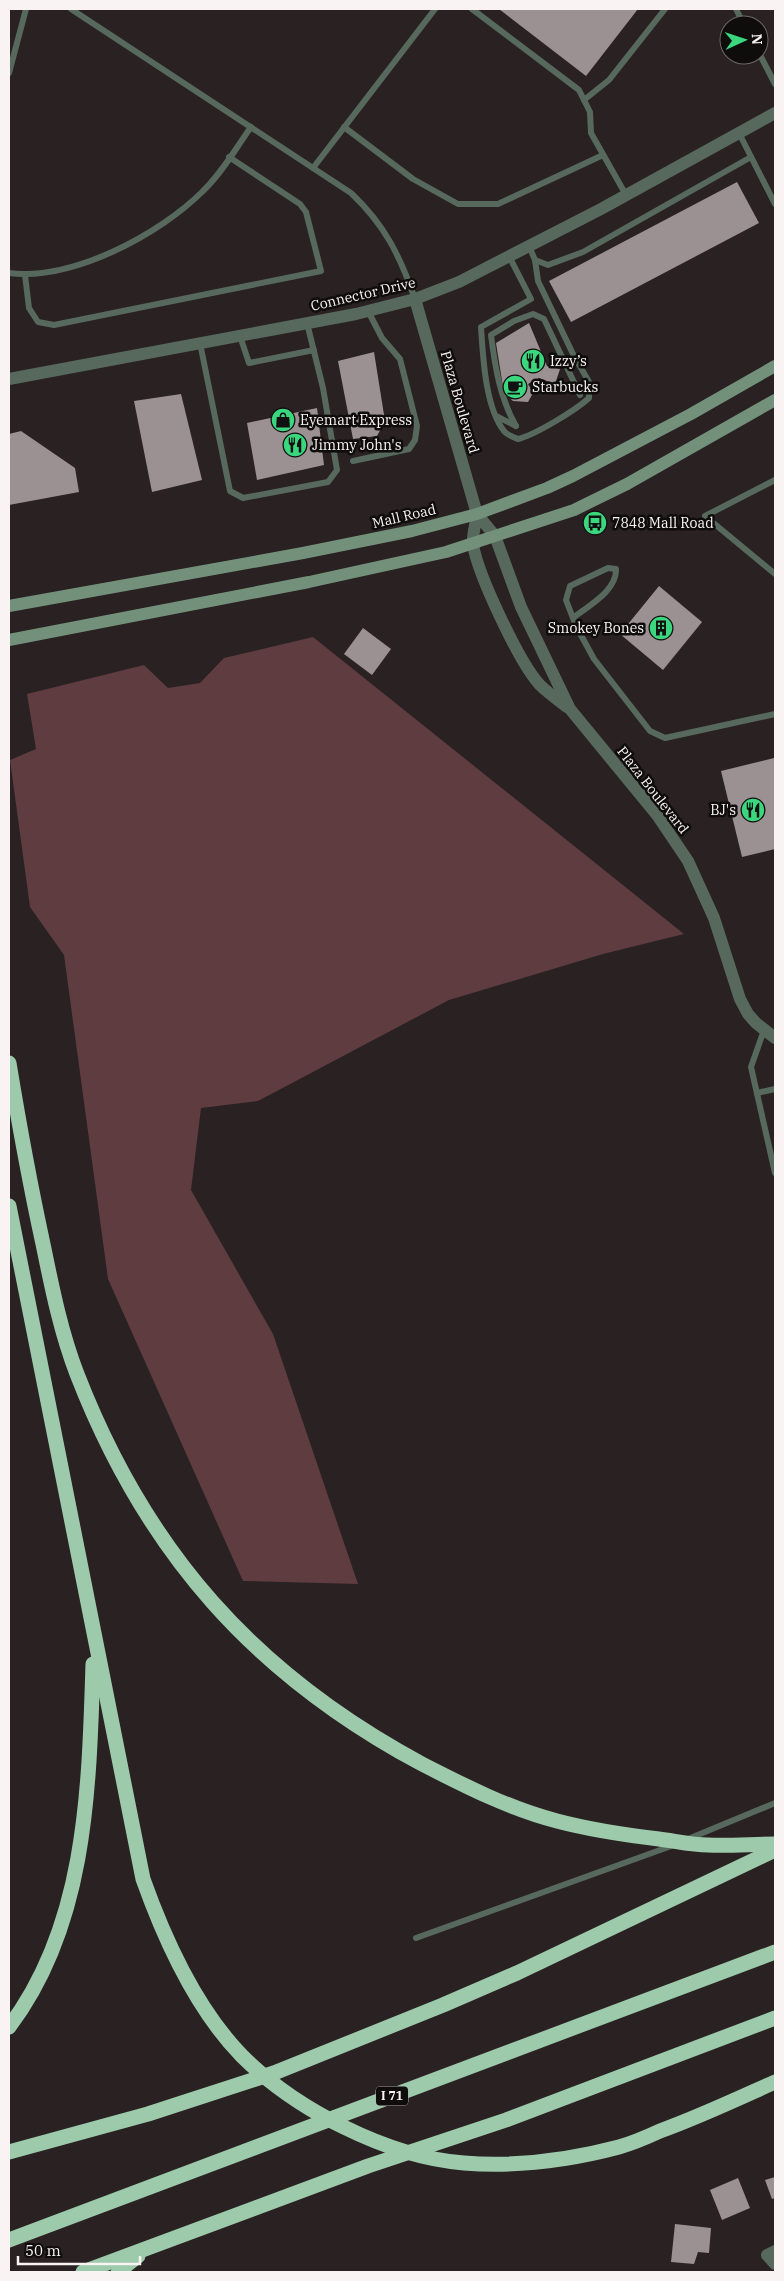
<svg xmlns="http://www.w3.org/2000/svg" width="784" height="2281" font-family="'IBM Plex Serif',serif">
  <rect width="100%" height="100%" fill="#292122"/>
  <polygon fill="#5f3c40" points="313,637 684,934 603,954 449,1000 258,1101 201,1108 191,1190 273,1334 358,1584 243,1581 108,1279 64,955 30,907 10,760 36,749 27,694 144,665 168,688 200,683 224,658"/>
  <g fill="#9c9192">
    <polygon points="499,9 638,9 586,76"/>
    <polygon points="737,182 759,223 571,322 549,281"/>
    <polygon points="529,323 547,366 560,369 555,384 539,378 528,384 533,393 528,402 513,401 504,393 496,343"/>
    <polygon points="374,352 385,421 377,436 353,439 338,361"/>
    <polygon points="181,394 202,480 152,492 134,401"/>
    <polygon points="317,408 324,465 257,480 247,423"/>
    <polygon points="21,431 75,468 79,492 9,505 9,434"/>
    <polygon points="659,586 702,622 663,670 620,634"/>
    <polygon points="363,628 391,649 372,675 344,654"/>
    <polygon points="774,758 775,849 742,857 721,771"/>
    <polygon points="775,2177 775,2198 772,2199 765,2180"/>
    <polygon points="738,2178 750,2208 722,2220 710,2190"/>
    <polygon points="675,2224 711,2228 709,2253 698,2252 694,2264 671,2262"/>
  </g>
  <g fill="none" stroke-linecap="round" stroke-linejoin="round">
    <g stroke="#57695c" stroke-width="6">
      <path d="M 71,9 L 351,193 C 385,225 400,256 415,299"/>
      <polyline points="472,9 579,90 590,112 591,133 626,195"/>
      <polyline points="736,9 744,25"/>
      <polyline points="759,53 775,84"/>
      <polyline points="9,73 26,9"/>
      <polyline points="584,100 609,80 665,9"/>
      <polyline points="344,127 413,179 458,204 498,204 603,155"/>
      <polyline points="739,133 775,204"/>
      <polyline points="313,168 435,9"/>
      <path d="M 509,256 L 531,299 L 481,327 C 483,356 485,407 504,431 C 507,435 513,437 518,439 C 535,435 576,410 589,398 L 589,382 L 573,354 L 538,281 L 535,260 L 529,246"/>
      <polyline points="535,260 548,265 583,252 751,157"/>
      <path d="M 9,273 C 72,281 159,235 203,191 C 222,173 236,148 251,127"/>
      <polyline points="25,275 29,308 38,322 54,325 321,271 306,212 300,204 229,157"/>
      <polyline points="240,336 249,363 314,350"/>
      <polyline points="200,343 230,491 243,498 328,482 337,470 323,388 307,323"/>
      <polyline points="496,416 516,426"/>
      <path d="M 516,426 C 500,398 495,367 491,335 L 514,321 L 533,314 L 544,319 L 580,395"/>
      <polyline points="353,461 409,449 415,440 417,426 400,359 382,338 368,311"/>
      <polyline points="775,480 705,516 775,574"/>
      <path d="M 573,618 C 588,606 617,591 616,569 L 608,568 L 570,586 L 566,600 L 576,626 L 594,659 L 650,731 L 665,738 L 775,714"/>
      <polyline points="764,1030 751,1067 775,1173"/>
      <polyline points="757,1093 775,1089"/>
      <polyline points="688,1839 775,1803"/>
      <polyline points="416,1938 674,1845"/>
    </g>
    <g stroke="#57695c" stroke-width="12">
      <path d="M 415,299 L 477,514 C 476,523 472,535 473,544 C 477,573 520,664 540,685 C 548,693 558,700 567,707"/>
      <polyline points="9,379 356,314 415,299 459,282 601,209 775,113"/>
      <polyline points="477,514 495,536 521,607 570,709 657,815 688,861 714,918 740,999 748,1014 756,1023 775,1038"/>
      <polyline points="775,2251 767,2255 775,2264"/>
    </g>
    <g stroke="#73907b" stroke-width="12">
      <polyline points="9,606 303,553 412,531 477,514 547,488 573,476 691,414 775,366"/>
      <polyline points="9,640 309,582 446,552 574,510 627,484 775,400"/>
    </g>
    <g stroke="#9dcaaa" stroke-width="15">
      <path d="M 9,1063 C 19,1124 30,1184 43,1244 C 52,1288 61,1333 77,1374 C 146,1552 254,1674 422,1764 C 465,1786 510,1809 557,1821 C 591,1830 625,1835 659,1839 C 675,1841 692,1845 708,1845 C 730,1846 753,1844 775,1844"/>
      <path d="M 9,1206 L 143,1879 C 164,1938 197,2010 242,2056 C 295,2109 387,2157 464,2163 C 515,2167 570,2160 619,2147 C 633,2143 647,2137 660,2131 C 699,2117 737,2099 775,2082"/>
      <path d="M 9,2027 C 87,1924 89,1788 93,1664"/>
      <polyline points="9,2152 148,2114 274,2073 443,2005 517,1973 775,1850"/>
      <polyline points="9,2240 775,1952"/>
      <polyline points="83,2272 368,2166 506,2120 775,2018"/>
      <polyline points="118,2272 138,2256"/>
    </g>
  </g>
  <defs>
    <g id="restaurant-disc" transform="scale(1.25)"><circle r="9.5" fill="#3ad77f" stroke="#0f0c0c"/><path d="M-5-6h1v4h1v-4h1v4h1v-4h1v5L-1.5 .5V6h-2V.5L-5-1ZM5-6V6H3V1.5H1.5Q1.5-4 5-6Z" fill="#111"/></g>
    <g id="cafe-disc" transform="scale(1.25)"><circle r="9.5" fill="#3ad77f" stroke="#0f0c0c"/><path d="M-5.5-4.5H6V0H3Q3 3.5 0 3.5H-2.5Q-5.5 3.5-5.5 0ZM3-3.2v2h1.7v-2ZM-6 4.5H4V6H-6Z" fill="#111"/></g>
    <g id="shop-disc" transform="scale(1.25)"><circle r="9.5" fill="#3ad77f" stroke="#0f0c0c"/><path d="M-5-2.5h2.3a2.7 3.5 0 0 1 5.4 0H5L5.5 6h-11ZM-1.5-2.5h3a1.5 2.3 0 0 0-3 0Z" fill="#111"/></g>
    <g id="bus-disc" transform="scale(1.25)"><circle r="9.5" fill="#3ad77f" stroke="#0f0c0c"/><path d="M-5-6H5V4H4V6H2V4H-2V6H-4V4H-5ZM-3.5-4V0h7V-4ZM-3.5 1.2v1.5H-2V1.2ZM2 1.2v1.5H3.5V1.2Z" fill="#111"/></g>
    <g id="building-disc" transform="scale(1.25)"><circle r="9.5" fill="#3ad77f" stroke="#0f0c0c"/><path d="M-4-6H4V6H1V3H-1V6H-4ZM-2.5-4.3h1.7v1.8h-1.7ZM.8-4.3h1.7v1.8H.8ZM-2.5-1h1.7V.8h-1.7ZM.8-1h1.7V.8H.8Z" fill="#111"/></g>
  </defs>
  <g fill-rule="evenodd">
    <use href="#restaurant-disc" x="533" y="361"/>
    <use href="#cafe-disc" x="515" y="387"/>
    <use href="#shop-disc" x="283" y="420"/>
    <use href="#restaurant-disc" x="295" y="445"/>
    <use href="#bus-disc" x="595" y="523"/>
    <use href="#building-disc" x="661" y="628"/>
    <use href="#restaurant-disc" x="753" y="810"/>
  </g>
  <g text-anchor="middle" stroke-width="5" stroke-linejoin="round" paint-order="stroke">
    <rect fill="#0f0c0c" stroke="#b3aeae" stroke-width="1" x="376" y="2086.5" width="32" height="19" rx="4"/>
    <g font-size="12" font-weight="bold" fill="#f9f3f4">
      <text x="392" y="2100">I 71</text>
    </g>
    <g font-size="14" fill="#f9f3f4" stroke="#0f0c0c">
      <text transform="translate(363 294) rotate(-13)" y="5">Connector Drive</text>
      <text transform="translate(460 402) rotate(74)" y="5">Plaza Boulevard</text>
      <text transform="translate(404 516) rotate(-13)" y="5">Mall Road</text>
      <text transform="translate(653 790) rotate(52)" y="5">Plaza Boulevard</text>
    </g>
    <g font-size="14" fill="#f9f3f4" stroke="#0f0c0c" text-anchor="start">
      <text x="550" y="366">Izzy’s</text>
      <text x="532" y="392">Starbucks</text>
      <text x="300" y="425">Eyemart Express</text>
      <text x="312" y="450">Jimmy John's</text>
      <text x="612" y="528">7848 Mall Road</text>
      <text x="644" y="633" text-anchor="end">Smokey Bones</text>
      <text x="736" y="815" text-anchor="end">BJ's</text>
    </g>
  </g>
  <rect width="784" height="2281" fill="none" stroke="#f9f3f4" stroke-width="20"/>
  <g transform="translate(744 40) rotate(87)"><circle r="24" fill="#0f0c0c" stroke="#6d6869"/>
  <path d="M0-4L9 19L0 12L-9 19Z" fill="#3ad77f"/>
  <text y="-8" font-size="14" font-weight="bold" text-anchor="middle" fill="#f9f3f4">N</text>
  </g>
  <path d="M18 2256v8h122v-8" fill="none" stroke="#f9f3f4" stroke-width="2.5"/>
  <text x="25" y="2256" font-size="15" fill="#f9f3f4" stroke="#0f0c0c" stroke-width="4" paint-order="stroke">50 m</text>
</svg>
